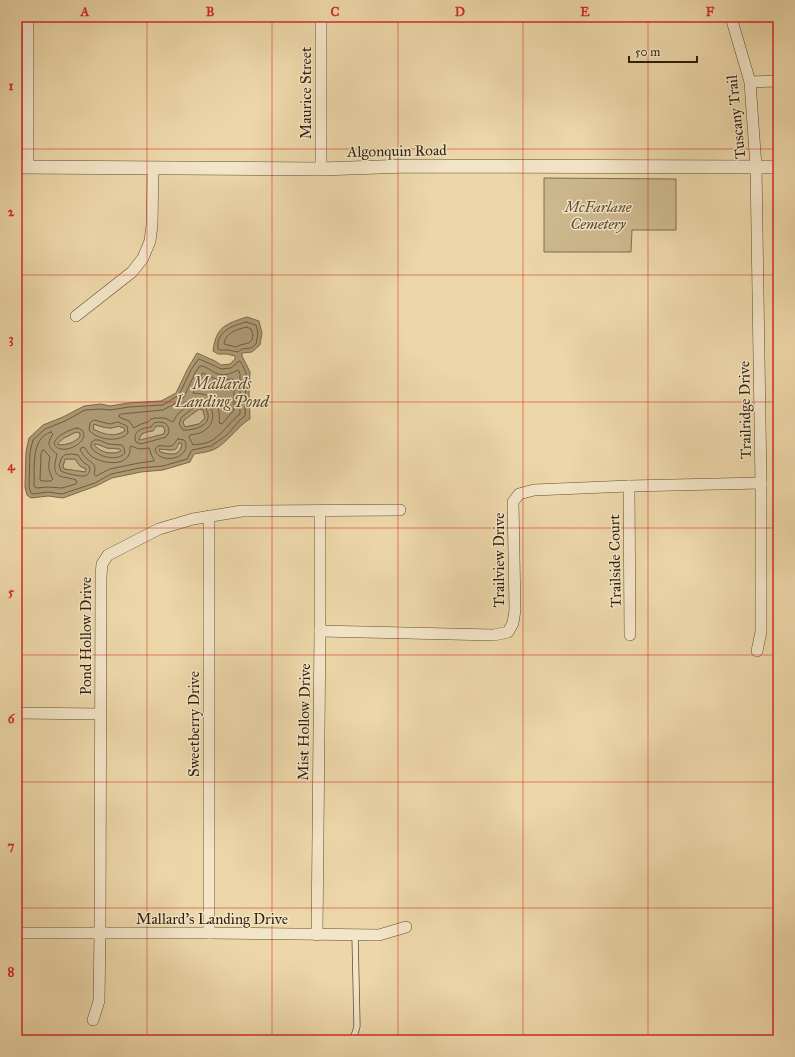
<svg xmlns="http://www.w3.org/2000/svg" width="795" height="1057" font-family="'IM FELL Great Primer',serif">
  <rect width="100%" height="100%" fill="#edd7a9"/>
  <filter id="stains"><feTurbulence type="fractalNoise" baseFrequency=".005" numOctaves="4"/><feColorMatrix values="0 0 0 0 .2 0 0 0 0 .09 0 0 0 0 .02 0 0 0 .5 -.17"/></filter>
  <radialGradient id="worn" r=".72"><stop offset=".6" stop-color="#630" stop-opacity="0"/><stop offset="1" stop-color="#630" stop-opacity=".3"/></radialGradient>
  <g fill="#cdb88e" stroke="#7e6c4c">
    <polygon points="544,178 676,179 676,230 632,230 631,252 544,252"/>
    <polygon points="199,409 203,410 205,418 199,424 185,427 183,423 184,420"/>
    <path d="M 94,424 C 99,426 105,428 111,428 C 119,427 115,425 124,428 L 125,431 C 113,438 104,435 93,429 Z"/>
    <path d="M 156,426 L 163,426 L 165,430 L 164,434 L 140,441 L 139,440 C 141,432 146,432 153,431 Z"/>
    <path d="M 76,432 L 80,433 L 80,437 C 74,443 67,445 58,445 L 57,443 L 64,438 Z"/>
    <path d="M 179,443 L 182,443 C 180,457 171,455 160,452 L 159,449 L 172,450 Z"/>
    <path d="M 93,444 L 97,444 L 107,448 L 120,449 L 121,451 C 112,456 99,452 93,444 Z"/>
    <polygon points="65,459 75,459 80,466 86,469 85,472 64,469 63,466"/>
  </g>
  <path fill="#ac9873" stroke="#7a6849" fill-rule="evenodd" d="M 247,317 L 259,321 L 262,333 L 260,345 L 252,352 L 242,353 L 242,356 L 250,372 L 249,392 L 250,419 C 236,427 228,443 213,450 C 208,452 200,453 194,454 L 190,462 L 163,470 L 141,472 L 112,478 L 96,486 L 63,498 L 48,496 L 31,498 L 27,495 L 25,487 L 26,452 L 29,438 L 43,425 L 63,417 L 84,406 L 101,404 L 110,406 L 128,403 L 161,401 L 176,393 L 188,368 L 197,353 L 215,361 L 221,365 L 230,364 L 235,359 L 235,356 L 227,354 L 218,354 L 213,351 C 216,327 225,324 247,317 ZM 199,409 L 203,410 L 205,418 L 199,424 L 185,427 L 183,423 L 184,420 ZM 94,424 C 99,426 105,428 111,428 C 118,427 116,425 124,428 L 125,431 C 114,438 103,434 93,429 ZM 156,426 L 163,426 L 165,430 L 164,434 L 140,440 L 139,440 C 141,427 153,436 156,426 ZM 76,432 L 80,433 L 80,437 C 74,443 67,445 58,445 L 58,443 L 64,438 ZM 179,443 L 182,443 C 181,457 170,455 160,452 L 159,449 L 172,450 L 176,449 ZM 94,444 L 97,444 L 107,448 L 120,449 L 121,451 C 113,456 98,452 94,444 ZM 65,459 L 75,459 L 80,466 L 86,469 L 85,472 L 64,469 L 63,466 Z"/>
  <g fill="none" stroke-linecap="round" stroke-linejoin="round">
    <g stroke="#6e5c3e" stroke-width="1">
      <path d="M 246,322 L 256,325 L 258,333 L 256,344 L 251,348 L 242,349 L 238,352 L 228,350 L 220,350 L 218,349 C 216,331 232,326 246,322 Z"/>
      <path d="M 247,327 L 251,329 L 253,334 L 252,340 L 249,343 L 240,345 L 236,347 L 224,344 C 225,333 237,329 247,327 Z"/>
      <polygon points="199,359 213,365 221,369 231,368 238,362 240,361 242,364 246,373 245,416 239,421 227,435 211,446 192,450 187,459 163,466 140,468 111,474 95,483 62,494 48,492 33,494 31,493 29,487 30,452 33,440 45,429 65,421 85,410 101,409 110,410 129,407 163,405 179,395 191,370"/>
      <path d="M 200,366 C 207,366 212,372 218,374 C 225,376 232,373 238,370 L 239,371 L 240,374 L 240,414 C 230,421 221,437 209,442 C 204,444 198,444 193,445 L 189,437 L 190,435 C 194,434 199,434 202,432 C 222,422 211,394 195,401 C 192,402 180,412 178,414 C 175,417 175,420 173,422 L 165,418 L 155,418 L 151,419 L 148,422 L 141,424 L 134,428 L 129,421 L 119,417 L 119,415 L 121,414 L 163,410 L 180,401 L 184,397 L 195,373 Z"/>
      <path d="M 203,373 L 218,380 L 232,379 L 234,380 L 234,410 L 222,424 L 219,423 C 221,410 216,397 202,394 C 199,393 196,394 193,393 L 201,376 Z"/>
      <path d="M 197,405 L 200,405 L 206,408 C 207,411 209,415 208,418 C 207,427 190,431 183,430 L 179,424 L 181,418 Z"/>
      <path d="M 94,420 L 110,424 L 118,422 L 127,426 L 128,433 C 119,443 97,440 89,430 L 90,423 Z"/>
      <path d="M 160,422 L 165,423 C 170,428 170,432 166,437 L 141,444 L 136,442 C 132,431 142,428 151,427 L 154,423 Z"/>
      <path d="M 77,428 L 82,430 C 92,443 58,458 54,443 C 57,435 69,430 77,428 Z"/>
      <path d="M 51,432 L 53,434 C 46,444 49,448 57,454 C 55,463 51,475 63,477 C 67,478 71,478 76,480 L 77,482 L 76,484 L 62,488 L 48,487 L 36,488 L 34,486 C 35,469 30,438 51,432 Z"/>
      <path d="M 178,439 L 184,440 L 186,443 C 186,445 186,449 185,450 C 180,461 157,462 155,449 L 158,446 C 162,445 167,447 171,446 C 174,446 175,441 178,439 Z"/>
      <path d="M 95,440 L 99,440 L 108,444 L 122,445 L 124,448 L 125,453 C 117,462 97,457 91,447 L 91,443 Z"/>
      <path d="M 131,446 L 139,449 L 149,448 L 152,456 L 154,460 L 154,461 L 139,463 L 110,469 L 96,476 L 94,474 C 97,464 93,464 86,458 C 84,456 82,453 80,450 L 81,448 L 84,447 C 86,449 88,453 90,455 C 100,464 132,469 130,447 Z"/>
      <path d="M 43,450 L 45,451 L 50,457 C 48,465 48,471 53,479 L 51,481 L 42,481 L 40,480 L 41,454 Z"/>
      <path d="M 72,454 L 78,455 L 83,462 L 89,466 L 90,470 C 89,473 88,475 85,476 C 81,477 64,473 61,471 L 59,465 L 62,457 L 65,455 Z"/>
    </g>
    <g stroke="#5e4d32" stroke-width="7">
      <path id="service" d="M 316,1040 C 325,1040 344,1042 352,1038 C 355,1036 356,1030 357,1026 L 355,935"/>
    </g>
    <g stroke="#5e4d32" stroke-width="12">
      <g id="minor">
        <polyline points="27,17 28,30 28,167"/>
        <polyline points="731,17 750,82 756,167 761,483 761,632 757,651"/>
        <polyline points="750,82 778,81"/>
        <polyline points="321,169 321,17"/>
        <polyline points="76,316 132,272 143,258 150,241 152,225 153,168"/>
        <polyline points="629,486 630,635"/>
        <polyline points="209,516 209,933"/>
        <polyline points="320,631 494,635 508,632 513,623 515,610 513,502 519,494 534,490 629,486 761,483"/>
        <polyline points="17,713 101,714"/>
        <polyline points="17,933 209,933 379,935 406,927"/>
        <polyline points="317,935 320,631 320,511"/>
        <polyline points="93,1020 99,1001 100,933 101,576 102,564 108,555 159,529 193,519 242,511 400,510"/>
      </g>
    </g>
    <g stroke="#5e4d32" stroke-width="14">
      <polyline id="tertiary" points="17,167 321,169 408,166 778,167"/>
    </g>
    <use href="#service" stroke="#f3e5c7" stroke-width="5.5"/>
    <use href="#minor" stroke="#f3e5c7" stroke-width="11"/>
    <use href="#tertiary" stroke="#f3e5c7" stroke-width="13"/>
  </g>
  <path fill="none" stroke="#d62828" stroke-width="1" stroke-opacity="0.55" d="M 147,17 L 147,1040M 272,17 L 272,1040M 398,17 L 398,1040M 523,17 L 523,1040M 648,17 L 648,1040M 17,149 L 778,149M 17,275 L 778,275M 17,402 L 778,402M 17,528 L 778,528M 17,655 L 778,655M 17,782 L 778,782M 17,908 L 778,908"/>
  <g text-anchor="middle" stroke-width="3" stroke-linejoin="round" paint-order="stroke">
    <g font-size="15" fill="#2f1f0a" stroke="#f3e5c7">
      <text transform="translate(306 93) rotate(-90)" y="5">Maurice Street</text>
      <text transform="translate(736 117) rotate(-96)" y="5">Tuscany Trail</text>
      <text transform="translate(397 151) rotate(-1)" y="5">Algonquin Road</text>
      <text transform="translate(745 410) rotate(-91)" y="5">Trailridge Drive</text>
      <text transform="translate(499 560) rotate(-90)" y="5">Trailview Drive</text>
      <text transform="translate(615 561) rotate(-91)" y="5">Trailside Court</text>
      <text transform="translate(86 636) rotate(-90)" y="5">Pond Hollow Drive</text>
      <text transform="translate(304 722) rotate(-89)" y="5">Mist Hollow Drive</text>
      <text transform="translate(194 724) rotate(-90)" y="5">Sweetberry Drive</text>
      <text x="212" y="924">Mallard's Landing Drive</text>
    </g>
    <g font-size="15" font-style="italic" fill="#5e4d32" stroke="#f3e5c7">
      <text x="598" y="212">McFarlane<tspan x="598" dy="17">Cemetery</tspan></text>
    </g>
    <g font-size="16" font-style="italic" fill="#5b492f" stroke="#f3e5c7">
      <text x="222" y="389">Mallards<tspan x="222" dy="18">Landing Pond</tspan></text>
    </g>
  </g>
  <rect width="795" height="1057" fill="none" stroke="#edd7a9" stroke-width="44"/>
  <path d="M629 56v6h68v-6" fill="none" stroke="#2f1f0a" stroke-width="2"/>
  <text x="635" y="56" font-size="12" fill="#2f1f0a" stroke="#f3e5c7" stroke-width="3" paint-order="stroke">50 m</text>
  <rect x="22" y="22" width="751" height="1013" fill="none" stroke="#d62828" stroke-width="1.5"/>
  <g font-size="13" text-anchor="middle" font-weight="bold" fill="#d62828">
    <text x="85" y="16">A</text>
    <text x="210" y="16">B</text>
    <text x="335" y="16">C</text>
    <text x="460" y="16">D</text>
    <text x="585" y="16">E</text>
    <text x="710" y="16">F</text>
    <text x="11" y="90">1</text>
    <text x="11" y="216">2</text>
    <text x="11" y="343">3</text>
    <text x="11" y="470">4</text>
    <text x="11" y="596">5</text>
    <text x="11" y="723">6</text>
    <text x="11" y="850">7</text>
    <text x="11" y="976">8</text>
  </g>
  <rect width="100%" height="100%" filter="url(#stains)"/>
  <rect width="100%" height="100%" fill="url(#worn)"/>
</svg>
